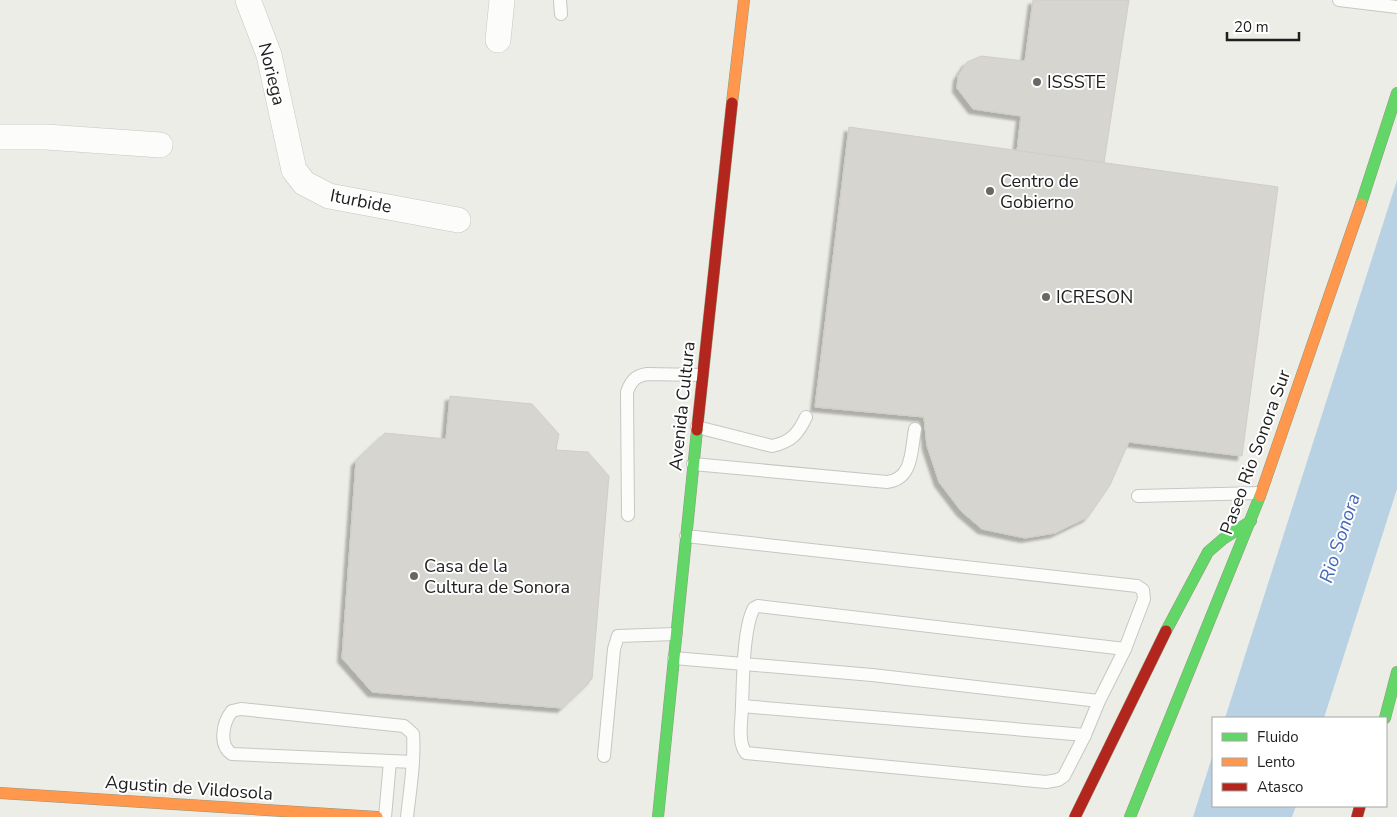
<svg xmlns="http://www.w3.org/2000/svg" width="1397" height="817" font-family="'Nunito Sans',sans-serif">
  <defs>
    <filter id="shadow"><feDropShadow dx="-4.5" dy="4.5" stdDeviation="1" flood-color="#0004"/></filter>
  </defs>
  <rect width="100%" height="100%" fill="#edede7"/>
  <g fill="#b8d2e4">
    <polygon points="1397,180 1397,489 1324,718 1225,718"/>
    <polygon points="1213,754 1213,806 1296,806 1292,817 1193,817"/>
  </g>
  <g fill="#d6d5cf" stroke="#d0cec8" filter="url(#shadow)">
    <polygon points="1033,0 1129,0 1104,163 1017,151 1021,116 973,109 957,88 958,76 967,62 981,56 1025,61"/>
    <polygon points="849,127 1278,187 1242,456 1129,442 1110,485 1088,517 1055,533 1025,538 982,529 961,511 939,482 927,446 924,417 815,407"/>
    <polygon points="450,396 532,404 559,434 556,450 588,452 609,476 592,679 562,708 372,692 342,658 356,461 385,433 446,439"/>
  </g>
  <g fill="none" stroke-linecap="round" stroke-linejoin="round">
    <g stroke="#c6c6c3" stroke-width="14">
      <g id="lane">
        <polyline points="560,0 561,14"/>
        <polyline points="1339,0 1397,7"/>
        <path d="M 697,427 L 772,446 C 791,442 798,434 806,417"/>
        <path d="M 693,464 L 887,482 C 913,479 911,451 915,429"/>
        <polyline points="1138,496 1260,493"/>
        <path d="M 628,515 L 627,392 C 631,381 635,376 647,374 L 702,375"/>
        <polyline points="686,536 1137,586 1143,590 1144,599 1125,649"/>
        <path d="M 674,658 L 872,675 L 1099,701 L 1085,735 L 742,706 C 743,682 743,627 754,608 L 758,606 L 1125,649 L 1099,701"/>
        <path d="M 742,706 C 742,719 737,742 746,753 L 1046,782 L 1058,780 L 1064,776 L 1085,735"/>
        <polyline points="604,756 614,649 618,636 676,634"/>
        <polyline points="385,817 390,761"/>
        <path d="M 407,817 C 410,790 415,761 413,734 L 404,726 L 241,709 L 232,711 C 223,722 218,745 232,754 L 413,762"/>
      </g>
    </g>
    <g stroke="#c6c6c3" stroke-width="26">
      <g id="street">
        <polyline points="248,0 269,55 294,170 304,183 329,196 458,220"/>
        <polyline points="498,40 502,0"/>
        <polyline points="0,137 46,137 160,145"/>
      </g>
    </g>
    <g stroke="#92997e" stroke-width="12">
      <g id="fast">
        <polyline points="1361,204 1397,93"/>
        <polyline points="1166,631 1208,552 1223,539 1251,521"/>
        <polyline points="1385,718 1397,672"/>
        <polyline points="658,817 697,430"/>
        <polyline points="1130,817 1260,496"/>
      </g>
    </g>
    <g stroke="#92997e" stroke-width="12">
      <g id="slow">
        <polyline points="732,103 744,0"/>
        <polyline points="1260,496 1361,204"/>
        <polyline points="0,793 377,817"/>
      </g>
    </g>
    <g stroke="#92997e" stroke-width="12">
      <g id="jam">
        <polyline points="697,430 732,103"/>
        <polyline points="1075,817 1166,631"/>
        <polyline points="1357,817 1360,806"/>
      </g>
    </g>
    <use href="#lane" stroke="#fcfcfb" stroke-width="12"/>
    <use href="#street" stroke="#fcfcfb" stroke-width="25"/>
    <use href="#fast" stroke="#63d668" stroke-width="11"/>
    <use href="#slow" stroke="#ff974d" stroke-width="11"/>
    <use href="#jam" stroke="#b3261e" stroke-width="11"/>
  </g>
  <g fill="#676765" stroke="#fff" stroke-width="2">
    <circle cx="1037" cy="82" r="5"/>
    <circle cx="990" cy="191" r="5"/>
    <circle cx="1046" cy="297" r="5"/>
    <circle cx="414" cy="576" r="5"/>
  </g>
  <g text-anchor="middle" stroke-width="4" stroke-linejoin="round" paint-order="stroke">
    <g font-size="18" fill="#1f1f1f" stroke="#fff">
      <text transform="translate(272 74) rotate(76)" y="6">Noriega</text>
      <text transform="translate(361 201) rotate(11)" y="6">Iturbide</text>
      <text transform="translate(682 406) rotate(-84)" y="6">Avenida Cultura</text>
      <text transform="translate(1255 452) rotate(-70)" y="6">Paseo Rio Sonora Sur</text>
      <text transform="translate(189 788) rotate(4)" y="6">Agustin de Vildosola</text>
    </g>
    <g font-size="18" fill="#1f1f1f" stroke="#fff" text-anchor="start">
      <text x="1047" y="88">ISSSTE</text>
      <text x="1000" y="187">Centro de<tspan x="1000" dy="21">Gobierno</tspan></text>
      <text x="1056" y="303">ICRESON</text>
      <text x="424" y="572">Casa de la<tspan x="424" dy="21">Cultura de Sonora</tspan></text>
    </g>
    <g font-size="19" font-style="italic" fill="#4368b7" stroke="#fff">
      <text transform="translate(1339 538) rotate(-72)" y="7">Rio Sonora</text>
    </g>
  </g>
  <rect x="1212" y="717" width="175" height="90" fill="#ffffff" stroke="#a5a5a5"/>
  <rect x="1222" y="733" width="25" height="8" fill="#63d668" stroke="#a5a5a5"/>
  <text x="1257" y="742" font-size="15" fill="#1f1f1f">Fluido</text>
  <rect x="1222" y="758" width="25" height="8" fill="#ff974d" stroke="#a5a5a5"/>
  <text x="1257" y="767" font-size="15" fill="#1f1f1f">Lento</text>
  <rect x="1222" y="783" width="25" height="8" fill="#b3261e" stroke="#a5a5a5"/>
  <text x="1257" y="792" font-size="15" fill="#1f1f1f">Atasco</text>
  <path d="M1227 32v8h72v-8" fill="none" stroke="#1f1f1f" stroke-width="2.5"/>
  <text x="1234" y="32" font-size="15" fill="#1f1f1f" stroke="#ffffff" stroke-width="4" paint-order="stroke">20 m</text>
</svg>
